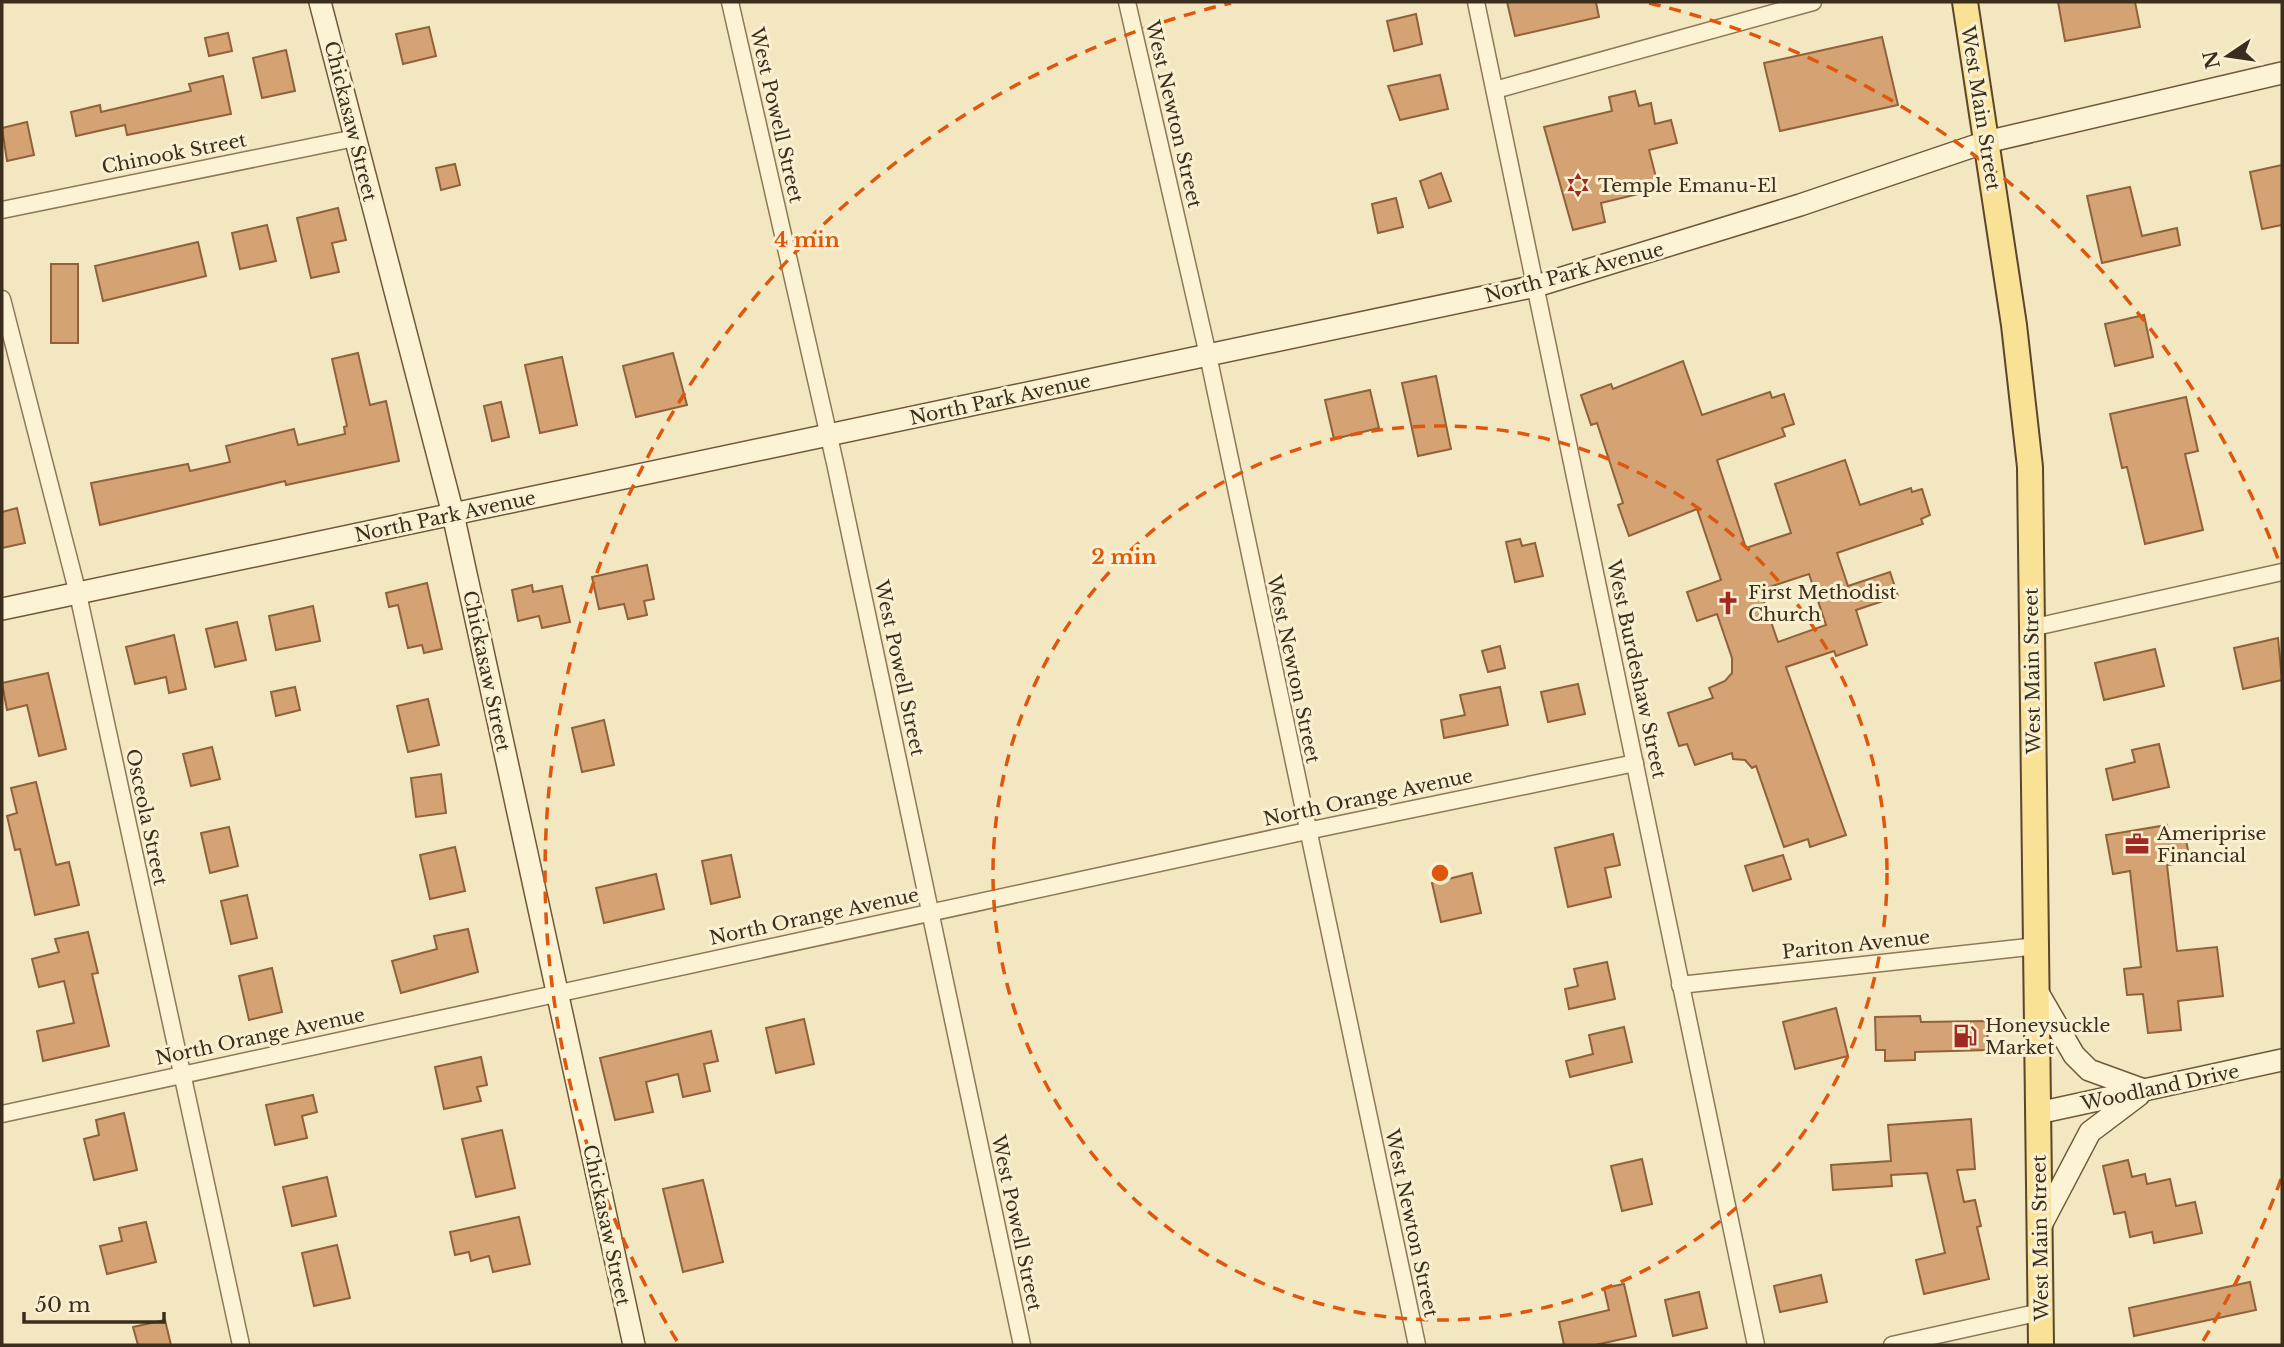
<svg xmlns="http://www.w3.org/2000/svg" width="2284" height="1347" font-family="'Libre Baskerville',serif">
  <rect width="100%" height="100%" fill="#f2e7c1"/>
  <g fill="#d4a273" stroke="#8f623a" stroke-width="2" fill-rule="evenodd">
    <polygon points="1507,2 1596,2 1599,17 1515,36"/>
    <polygon points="2058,2 2135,2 2140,27 2065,41"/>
    <polygon points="1416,14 1422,44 1394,51 1387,21"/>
    <polygon points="429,27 436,56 403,64 396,34"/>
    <polygon points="228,33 232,51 209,56 205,38"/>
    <polygon points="1882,37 1898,105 1780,131 1764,63"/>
    <polygon points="286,50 295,91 262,98 253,58"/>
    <polygon points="1440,75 1448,109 1400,120 1388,86"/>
    <polygon points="223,76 231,114 127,135 125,125 76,136 71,112 100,105 101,112 191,91 189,84"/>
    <polygon points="1635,91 1639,106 1651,103 1655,124 1671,120 1677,143 1649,150 1659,189 1601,203 1605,222 1573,230 1544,127 1612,111 1609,97"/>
    <polygon points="27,122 34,155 7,161 2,128"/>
    <polygon points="455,164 460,185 441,190 436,168"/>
    <polygon points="2282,165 2282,225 2262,229 2250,172"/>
    <polygon points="1441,173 1451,201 1429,208 1420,181"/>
    <polygon points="2130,187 2142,236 2177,228 2180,245 2102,263 2087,196"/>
    <polygon points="1396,198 1403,227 1378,233 1372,204"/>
    <polygon points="338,208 346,240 332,243 339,272 311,278 297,218"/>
    <polygon points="267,225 276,261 240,269 232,233"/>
    <polygon points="198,242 206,276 103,301 95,266"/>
    <rect x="51" y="264" width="27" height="79"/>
    <polygon points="2144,315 2153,357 2115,366 2105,324"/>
    <polygon points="358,353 370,405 386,401 399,461 286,485 285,481 100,525 91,483 188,464 190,471 230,462 226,446 294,429 298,445 345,434 344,427 347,426 332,359"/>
    <polygon points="673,353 687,405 636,417 623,366"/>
    <polygon points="562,357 577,425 540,433 525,365"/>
    <path d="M 1683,361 L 1702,415 L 1770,392 L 1772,398 L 1784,394 L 1794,424 L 1782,428 L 1785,436 L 1717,460 L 1746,548 L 1791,533 L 1775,484 L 1845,460 L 1860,505 L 1911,488 L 1912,492 L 1922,489 L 1930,515 L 1921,519 L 1923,524 L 1837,553 L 1848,586 L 1890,572 L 1898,596 L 1856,610 L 1867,645 L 1836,656 L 1834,651 L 1786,667 L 1846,835 L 1810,847 L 1808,839 L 1784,847 L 1756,766 L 1752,768 L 1745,760 L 1733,759 L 1732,753 L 1695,765 L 1687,744 L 1679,746 L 1668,713 L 1713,698 L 1709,688 L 1725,681 L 1732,673 L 1732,658 L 1717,614 L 1697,621 L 1687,592 L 1721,580 L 1697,509 L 1629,536 L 1618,505 L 1623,503 L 1597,423 L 1591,425 L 1581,395 L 1611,384 L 1613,389 ZM 1809,574 L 1826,625 L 1778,642 L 1760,590 Z"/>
    <polygon points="1436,376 1451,449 1418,456 1402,383"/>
    <polygon points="1370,390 1379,428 1334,439 1325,400"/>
    <polygon points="2186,397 2198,451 2185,454 2203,530 2145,544 2127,467 2122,468 2110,414"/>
    <polygon points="501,402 509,437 492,441 484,406"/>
    <polygon points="17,508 25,543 2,548 2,512"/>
    <polygon points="1520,539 1522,546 1535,543 1543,576 1515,582 1506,542"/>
    <polygon points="647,565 654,599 644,601 647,615 628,619 624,604 599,609 592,577"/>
    <polygon points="427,583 442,649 424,653 422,645 408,648 398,605 389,607 386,593"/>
    <polygon points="532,585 533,592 562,586 570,622 542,628 539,616 518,621 512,590"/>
    <polygon points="313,606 320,641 276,650 269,616"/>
    <polygon points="237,622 246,660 215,667 206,629"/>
    <polygon points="174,635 186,689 169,693 166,677 135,684 126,647"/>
    <polygon points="2278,638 2282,680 2243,689 2234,648"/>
    <polygon points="1500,646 1505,668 1488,672 1482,651"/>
    <polygon points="2155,649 2164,686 2104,700 2095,663"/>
    <polygon points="48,673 66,749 39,756 27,705 7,710 2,683"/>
    <polygon points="1578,684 1585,714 1548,722 1541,692"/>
    <polygon points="295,687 300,710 276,716 271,692"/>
    <polygon points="1500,687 1508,725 1444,738 1441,720 1465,715 1460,695"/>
    <polygon points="428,699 439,745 408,752 397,706"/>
    <polygon points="604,720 614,765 582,772 572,728"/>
    <polygon points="2159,744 2169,787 2113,800 2106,769 2135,762 2132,750"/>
    <polygon points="212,747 220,779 191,786 183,754"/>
    <polygon points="441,774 446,813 416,817 411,778"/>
    <polygon points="36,782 56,865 69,862 79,905 35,915 20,849 15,850 7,816 17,813 11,788"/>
    <polygon points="2167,825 2169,837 2185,834 2190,862 2167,865 2177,951 2217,947 2223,996 2178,1001 2181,1030 2148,1033 2143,994 2127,995 2124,969 2141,967 2130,871 2113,874 2106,835"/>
    <polygon points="229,827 238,866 210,873 201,833"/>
    <polygon points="1613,834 1620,865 1605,868 1611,897 1568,907 1555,848"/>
    <polygon points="455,847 465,891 430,899 420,855"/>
    <polygon points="731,855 740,897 711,904 702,861"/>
    <polygon points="1783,855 1791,879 1753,891 1745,866"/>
    <polygon points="1472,873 1481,913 1441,922 1432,883"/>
    <polygon points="656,874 664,909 604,923 596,888"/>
    <polygon points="247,895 257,938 231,944 221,901"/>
    <polygon points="468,929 478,972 401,993 392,961 437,949 434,936"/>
    <polygon points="88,932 98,973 92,974 109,1046 43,1061 37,1031 74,1023 64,981 39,987 32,959 59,952 55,939"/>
    <polygon points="1607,962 1615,999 1569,1009 1565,989 1578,986 1574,969"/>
    <polygon points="272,968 282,1012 249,1020 239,976"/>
    <polygon points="1836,1008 1848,1056 1795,1069 1783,1022"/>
    <polygon points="1920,1016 1921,1022 1987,1021 1988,1050 1915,1052 1915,1060 1885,1061 1885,1050 1876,1050 1875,1017"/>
    <polygon points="804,1019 814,1064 776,1073 766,1028"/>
    <polygon points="1624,1027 1632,1062 1570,1077 1566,1061 1593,1054 1589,1035"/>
    <polygon points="711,1031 718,1061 704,1064 710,1091 683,1097 678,1074 646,1082 653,1112 615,1120 600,1058"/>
    <polygon points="481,1057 487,1085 477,1087 481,1101 444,1109 435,1067"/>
    <polygon points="313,1095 317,1112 302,1116 307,1138 275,1145 266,1105"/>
    <polygon points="124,1113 137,1170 94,1180 84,1139 99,1135 96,1120"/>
    <polygon points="1971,1119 1975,1169 1957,1170 1964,1202 1975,1200 1981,1226 1977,1227 1989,1279 1924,1294 1916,1260 1945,1253 1927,1173 1891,1175 1892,1186 1833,1190 1831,1165 1891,1161 1888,1125"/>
    <polygon points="502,1130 515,1188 476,1197 462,1139"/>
    <polygon points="1642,1159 1652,1204 1622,1211 1611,1166"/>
    <polygon points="2128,1160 2132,1177 2145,1174 2147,1184 2170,1179 2176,1206 2195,1202 2202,1233 2154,1243 2152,1232 2130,1237 2125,1212 2114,1214 2103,1166"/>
    <polygon points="327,1177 336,1216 292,1226 283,1187"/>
    <polygon points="703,1180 723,1262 683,1272 663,1189"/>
    <polygon points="519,1217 530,1264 493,1272 489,1256 471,1261 469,1252 455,1255 450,1232"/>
    <polygon points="146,1222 156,1262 107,1274 100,1246 122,1241 119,1228"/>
    <polygon points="337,1245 350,1298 314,1306 302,1253"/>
    <polygon points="1821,1275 1827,1302 1780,1312 1774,1286"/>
    <polygon points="2250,1282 2256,1310 2134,1336 2129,1308"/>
    <polygon points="1624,1284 1636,1336 1595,1345 1564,1345 1559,1322 1609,1310 1604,1288"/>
    <polygon points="1699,1292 1707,1328 1673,1336 1665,1300"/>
    <polygon points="165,1320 171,1345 138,1345 133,1327"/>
  </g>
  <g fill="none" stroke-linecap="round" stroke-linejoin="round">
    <g stroke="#8d7857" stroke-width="19">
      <g id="street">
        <polyline points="730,2 835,463 1022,1345"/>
        <polyline points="1127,2 1208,355 1417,1345"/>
        <polyline points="1476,2 1756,1345"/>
        <polyline points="1495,90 1813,2"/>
        <polyline points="2,210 355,138"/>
        <polyline points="2,299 78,594 241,1345"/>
        <polyline points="2031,628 2282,572"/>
        <polyline points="1680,985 2037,946"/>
        <polyline points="2,1114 1307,831 1635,763"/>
        <polyline points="1892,1345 2041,1312"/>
      </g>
    </g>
    <g stroke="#6f583a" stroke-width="24">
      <g id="secondary">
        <polyline points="320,2 453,514 634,1345"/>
        <polyline points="2,609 1536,286 1800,205 1986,142 2282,73"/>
        <polyline points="2037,991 2074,1055 2089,1070 2144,1090"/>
        <polyline points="2038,1113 2282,1060"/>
        <polyline points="2039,1229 2090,1132 2139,1095"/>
      </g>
    </g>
    <g stroke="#5b452b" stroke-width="28">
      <polyline id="primary" points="1965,2 2014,325 2030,467 2041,1345"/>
    </g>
    <use href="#street" stroke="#fcf3d5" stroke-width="16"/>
    <use href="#secondary" stroke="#fcf3d5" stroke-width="21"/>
    <use href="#primary" stroke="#f9e195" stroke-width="24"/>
  </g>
  <g fill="none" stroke="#df570d" stroke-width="3.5" stroke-dasharray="12 9">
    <circle cx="1440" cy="873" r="447"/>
    <path d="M2281 1179A895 895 0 0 1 2203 1341M677 1341A895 895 0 0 1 1231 3M1649 3A895 895 0 0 1 2281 567"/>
  </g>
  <defs>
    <g id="synagogue-bare" transform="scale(1.89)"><path d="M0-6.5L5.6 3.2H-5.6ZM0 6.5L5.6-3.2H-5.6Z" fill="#a22921" stroke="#f9f0d1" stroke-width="2.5" paint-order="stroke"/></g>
    <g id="church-bare" transform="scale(1.89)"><path d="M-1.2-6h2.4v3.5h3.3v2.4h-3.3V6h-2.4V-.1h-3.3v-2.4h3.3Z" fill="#a22921" stroke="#f9f0d1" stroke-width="2.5" paint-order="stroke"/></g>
    <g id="office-bare" transform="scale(1.89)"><path d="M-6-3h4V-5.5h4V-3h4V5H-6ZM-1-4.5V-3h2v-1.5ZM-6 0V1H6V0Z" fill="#a22921" stroke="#f9f0d1" stroke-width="2.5" paint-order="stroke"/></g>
    <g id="fuel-bare" transform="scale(1.89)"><path d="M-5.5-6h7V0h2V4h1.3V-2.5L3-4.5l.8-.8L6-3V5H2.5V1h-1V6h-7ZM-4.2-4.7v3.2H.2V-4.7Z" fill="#a22921" stroke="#f9f0d1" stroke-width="2.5" paint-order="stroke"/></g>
  </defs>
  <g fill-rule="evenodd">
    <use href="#synagogue-bare" x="1578" y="185"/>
    <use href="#church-bare" x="1728" y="603"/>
    <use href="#office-bare" x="2137" y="844"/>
    <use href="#fuel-bare" x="1965" y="1036"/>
  </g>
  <g text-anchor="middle" stroke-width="6" stroke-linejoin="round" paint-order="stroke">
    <g font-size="19" fill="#3c2e1c" stroke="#f9f0d1">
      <text transform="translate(1981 108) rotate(81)" y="7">West Main Street</text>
      <text transform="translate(1174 114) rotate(77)" y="7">West Newton Street</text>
      <text transform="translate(777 115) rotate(77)" y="7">West Powell Street</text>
      <text transform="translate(351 121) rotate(76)" y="7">Chickasaw Street</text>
      <text transform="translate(174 153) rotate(-11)" y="7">Chinook Street</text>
      <text transform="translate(1574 272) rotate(-15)" y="7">North Park Avenue</text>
      <text transform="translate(1000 399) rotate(-12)" y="7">North Park Avenue</text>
      <text transform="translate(445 516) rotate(-12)" y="7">North Park Avenue</text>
      <text transform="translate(900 668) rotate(78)" y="7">West Powell Street</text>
      <text transform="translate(1294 669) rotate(78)" y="7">West Newton Street</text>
      <text transform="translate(1637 669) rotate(78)" y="7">West Burdeshaw Street</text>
      <text transform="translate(487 671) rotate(78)" y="7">Chickasaw Street</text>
      <text transform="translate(2032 671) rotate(-91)" y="7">West Main Street</text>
      <text transform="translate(1368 797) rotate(-12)" y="7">North Orange Avenue</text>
      <text transform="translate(147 817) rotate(78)" y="7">Osceola Street</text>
      <text transform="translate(814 916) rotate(-12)" y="7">North Orange Avenue</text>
      <text transform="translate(1856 944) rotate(-6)" y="7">Pariton Avenue</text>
      <text transform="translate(260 1036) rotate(-12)" y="7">North Orange Avenue</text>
      <text transform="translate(2160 1087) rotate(-12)" y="7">Woodland Drive</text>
      <text transform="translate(1017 1223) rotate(78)" y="7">West Powell Street</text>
      <text transform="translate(1412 1223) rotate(78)" y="7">West Newton Street</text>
      <text transform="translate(607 1225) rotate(78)" y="7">Chickasaw Street</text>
      <text transform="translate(2040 1238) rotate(-91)" y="7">West Main Street</text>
    </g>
    <g font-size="19" fill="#3c2e1c" stroke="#f9f0d1" text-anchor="start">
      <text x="1598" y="192">Temple Emanu-El</text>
      <text x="1748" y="599">First Methodist<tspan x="1748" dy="22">Church</tspan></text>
      <text x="2157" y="840">Ameriprise<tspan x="2157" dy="22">Financial</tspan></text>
      <text x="1985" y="1032">Honeysuckle<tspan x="1985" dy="22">Market</tspan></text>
    </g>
  </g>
  <circle cx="1440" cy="873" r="10" fill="#df570d" stroke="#f9f0d1" stroke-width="3.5"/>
  <g font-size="21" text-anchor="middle" font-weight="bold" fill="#df570d" stroke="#f9f0d1" stroke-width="6" stroke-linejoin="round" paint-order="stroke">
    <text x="807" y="247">4 min</text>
    <text x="1124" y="564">2 min</text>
  </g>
  <rect width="2284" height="1347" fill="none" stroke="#3c2e1c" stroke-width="7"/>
  <g transform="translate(2228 56) rotate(257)" stroke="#f9f0d1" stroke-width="5" paint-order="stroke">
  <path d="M0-5L12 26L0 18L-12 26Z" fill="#3c2e1c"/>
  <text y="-10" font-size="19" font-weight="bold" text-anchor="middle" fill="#3c2e1c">N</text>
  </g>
  <path d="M24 1312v10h140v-10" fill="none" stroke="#3c2e1c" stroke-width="3.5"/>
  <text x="35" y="1312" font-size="21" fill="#3c2e1c" stroke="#f9f0d1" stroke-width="5" paint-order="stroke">50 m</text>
</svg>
